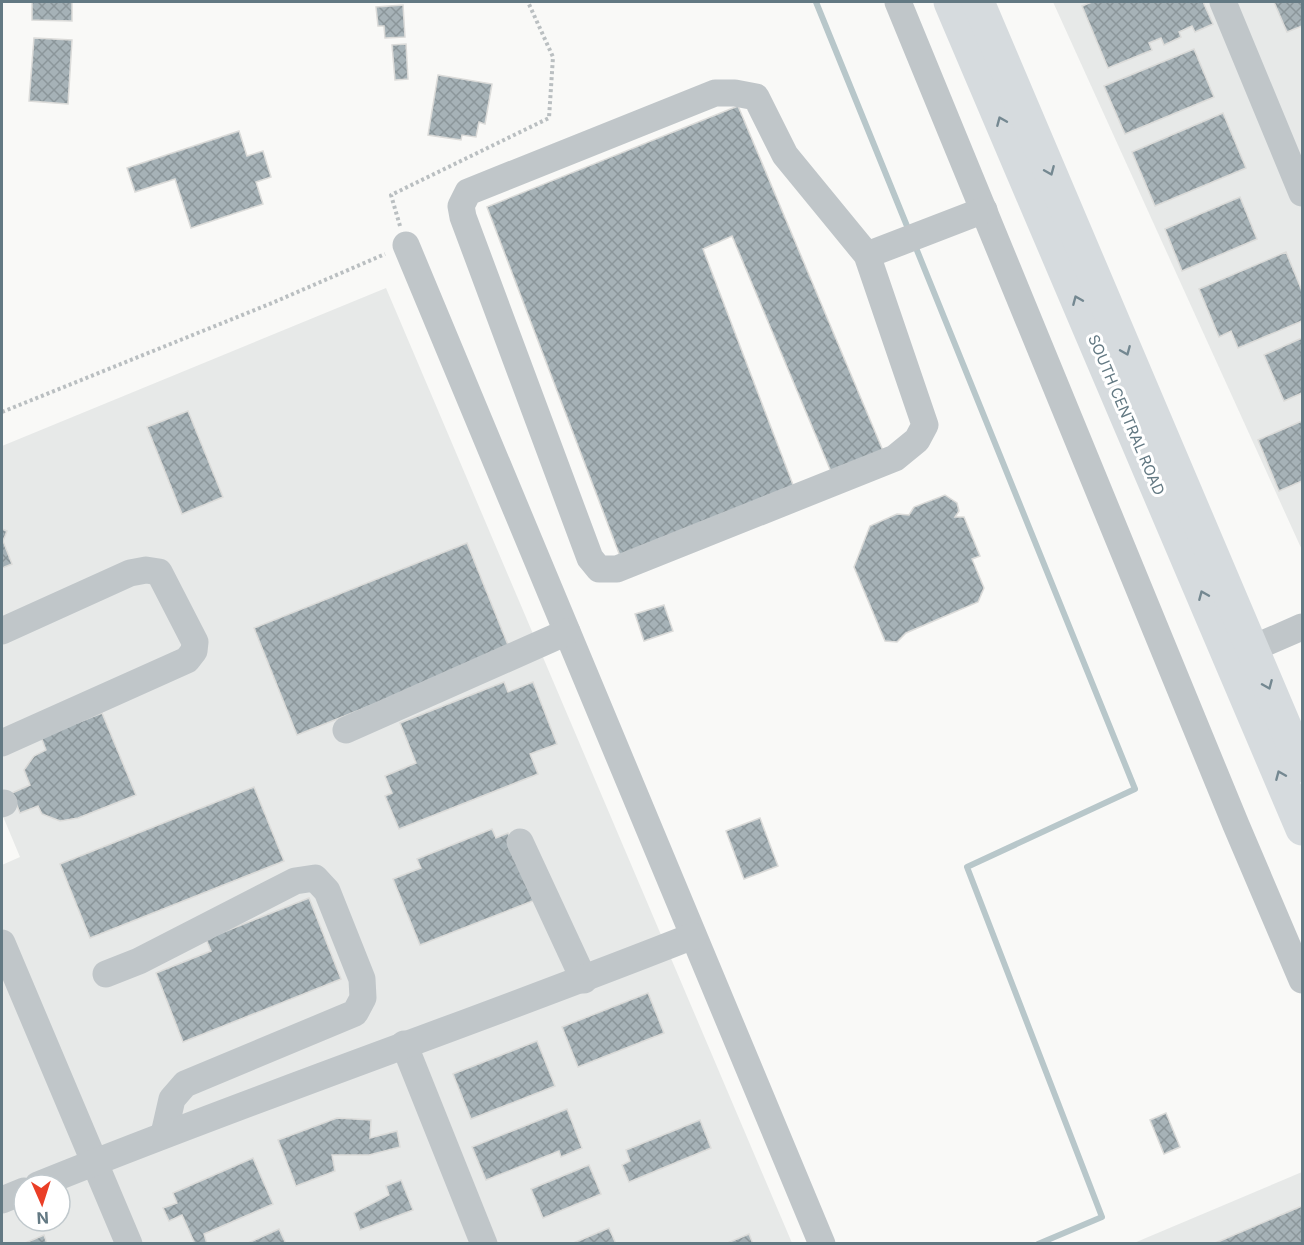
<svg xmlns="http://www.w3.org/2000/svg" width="1304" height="1245" font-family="Inter,sans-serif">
  <defs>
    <pattern id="building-cross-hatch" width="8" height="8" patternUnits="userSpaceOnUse" patternTransform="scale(1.5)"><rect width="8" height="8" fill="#a6b2b7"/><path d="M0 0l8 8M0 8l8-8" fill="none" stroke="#8b969a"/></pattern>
  </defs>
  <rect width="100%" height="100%" fill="#f9f9f7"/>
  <g fill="#e7e9e8" fill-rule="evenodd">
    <polygon points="1053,2 1302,2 1302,550"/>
    <path d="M 386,288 L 792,1243 L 2,1243 L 2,865 L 20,857 L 2,814 L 2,446 ZM 24,1185 L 60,1185 L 60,1221 L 24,1221 Z"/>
    <polygon points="1302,1172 1302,1243 1134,1243"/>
  </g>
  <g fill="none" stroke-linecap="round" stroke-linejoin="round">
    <g stroke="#b8c7ca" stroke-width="6">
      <polyline points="816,2 909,231"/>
      <polyline points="914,243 1135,789 967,867 1102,1217 1038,1244"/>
    </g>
  </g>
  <g fill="url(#building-cross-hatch)" stroke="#dbdbd9" stroke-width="1.5">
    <polygon points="32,2 72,2 72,21 32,20"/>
    <polygon points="1092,2 1203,2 1213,24 1195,32 1192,26 1179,32 1181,37 1164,45 1161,38 1149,43 1152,50 1108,68 1082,6"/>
    <polygon points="1274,2 1302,2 1302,26 1287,32"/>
    <polygon points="403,5 405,37 385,38 384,26 378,26 376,7"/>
    <polygon points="34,38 72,40 68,104 29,101"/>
    <polygon points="406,44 408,79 395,80 392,45"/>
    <polygon points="1194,49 1214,97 1125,134 1104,86"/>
    <polygon points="438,75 492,84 485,124 479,122 476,137 462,135 461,140 428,135"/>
    <polygon points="738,106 884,453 832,474 732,236 703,249 795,490 620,556 487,207"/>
    <polygon points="1223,113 1246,168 1155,206 1132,152"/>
    <polygon points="239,131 247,156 263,151 271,177 256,182 263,204 191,228 175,179 135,192 127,168"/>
    <polygon points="1240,197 1257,239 1182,271 1165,229"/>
    <polygon points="1286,252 1302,291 1302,321 1238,348 1231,331 1219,337 1199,289"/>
    <polygon points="1302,338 1302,393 1284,401 1264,355"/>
    <polygon points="188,411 223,497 182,514 147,427"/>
    <polygon points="1302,421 1302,481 1279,491 1258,440"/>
    <polygon points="945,495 957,503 959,511 955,517 964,517 980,556 972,559 984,588 978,602 906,633 897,642 885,641 854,567 870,526 897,514 909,515 914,507"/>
    <polygon points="2,529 7,531 3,541 12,564 2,568"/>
    <polygon points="467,543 510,650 297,735 254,628"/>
    <polygon points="664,605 673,631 644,641 635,614"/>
    <polygon points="504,682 508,692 533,682 557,744 530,754 538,774 399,829 385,796 392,793 385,776 416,763 400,723"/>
    <polygon points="102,713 136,795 78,818 60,821 42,814 38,806 20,813 12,793 30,785 24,770 34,756 46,750 41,737"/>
    <polygon points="254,787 284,861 90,938 60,864"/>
    <polygon points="760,818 778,866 744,879 726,831"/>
    <polygon points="492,829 496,838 508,833 535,900 420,945 393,879 421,868 417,859"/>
    <polygon points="309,898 341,979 183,1042 156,973 211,951 206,939"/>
    <polygon points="648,993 664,1033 578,1067 562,1027"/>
    <polygon points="537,1041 555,1086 471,1119 453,1074"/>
    <polygon points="567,1109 582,1148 561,1157 559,1151 486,1180 472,1147"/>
    <polygon points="1166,1113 1180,1147 1164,1154 1150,1120"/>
    <polygon points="337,1118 371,1120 370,1138 397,1131 400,1147 369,1155 332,1155 335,1171 296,1186 278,1140"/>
    <polygon points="700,1120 711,1148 629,1182 622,1165 630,1161 626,1150"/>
    <polygon points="253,1158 273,1204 204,1234 207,1244 195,1244 182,1215 169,1221 163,1208 177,1203 173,1193"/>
    <polygon points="589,1165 601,1194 543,1218 531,1189"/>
    <polygon points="401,1180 413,1210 360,1230 354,1213 389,1195 386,1186"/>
    <polygon points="1302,1206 1302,1244 1213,1244"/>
    <polygon points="609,1228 616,1244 571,1244"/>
    <polygon points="279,1229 286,1244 246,1244"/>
    <polygon points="749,1234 753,1244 725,1244"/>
    <polygon points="44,1235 47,1244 23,1244"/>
  </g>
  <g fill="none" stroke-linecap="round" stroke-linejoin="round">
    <g stroke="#babfc1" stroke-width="4" stroke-dasharray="3 3" stroke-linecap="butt">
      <polyline points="400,226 391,195 549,118 553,57 528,2"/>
      <polyline points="2,412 272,303 385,254"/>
    </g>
    <g stroke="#c0c6c9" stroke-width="27">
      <polyline points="898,2 1236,825 1302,980"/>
      <polyline points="1223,2 1302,193"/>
      <polyline points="406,245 822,1244"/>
      <polyline points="867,255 785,155 756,97 735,93 715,93 468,192 461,206 463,217 590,558 599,569 617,569 895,458 917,440 925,425 867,255 984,210"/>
      <polyline points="2,631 130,573 146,570 159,572 195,642 194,651 187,660 2,743"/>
      <polyline points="1235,656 1302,627"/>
      <polyline points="346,730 567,632"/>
      <polyline points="2,804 4,803"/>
      <polyline points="520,842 584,980"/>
      <polyline points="2,943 129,1244"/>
      <polyline points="106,974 139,961 295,881 315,878 327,891 362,979 363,998 355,1013 185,1084 172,1099 164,1134"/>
      <polyline points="404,1044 484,1244"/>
      <path d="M 38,1185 C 255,1097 476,1022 693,936"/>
      <polyline points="2,1200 24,1191"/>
    </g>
    <g stroke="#d6dbde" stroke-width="33">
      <polyline points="950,2 1302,829"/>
      <polyline points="978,2 1302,766"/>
    </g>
  </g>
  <defs><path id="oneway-chevron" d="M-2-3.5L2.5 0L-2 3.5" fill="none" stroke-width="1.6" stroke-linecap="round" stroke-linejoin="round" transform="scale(1.5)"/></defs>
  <g stroke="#748891">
    <use href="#oneway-chevron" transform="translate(1001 121) rotate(-113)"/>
    <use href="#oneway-chevron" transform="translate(1050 171) rotate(67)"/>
    <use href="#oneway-chevron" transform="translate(1077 300) rotate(-113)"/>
    <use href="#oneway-chevron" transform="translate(1126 351) rotate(67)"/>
    <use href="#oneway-chevron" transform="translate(1203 595) rotate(-113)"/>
    <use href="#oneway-chevron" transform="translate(1268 685) rotate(67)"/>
    <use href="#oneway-chevron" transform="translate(1280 775) rotate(-113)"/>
  </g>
  <g text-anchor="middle" stroke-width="6" stroke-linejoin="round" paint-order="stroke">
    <g font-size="15" fill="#637983" stroke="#fff">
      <text transform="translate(1126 415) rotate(67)" y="5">SOUTH CENTRAL ROAD</text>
    </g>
  </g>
  <rect width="1304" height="1245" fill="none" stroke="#637983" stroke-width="6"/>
  <g transform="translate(42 1203) rotate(177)"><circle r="28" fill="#ffffff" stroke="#c1c9cd" stroke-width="1.5"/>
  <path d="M0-4.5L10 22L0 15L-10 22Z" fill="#ea3e26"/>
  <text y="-9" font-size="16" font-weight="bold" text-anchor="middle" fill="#637983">N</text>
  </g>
</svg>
